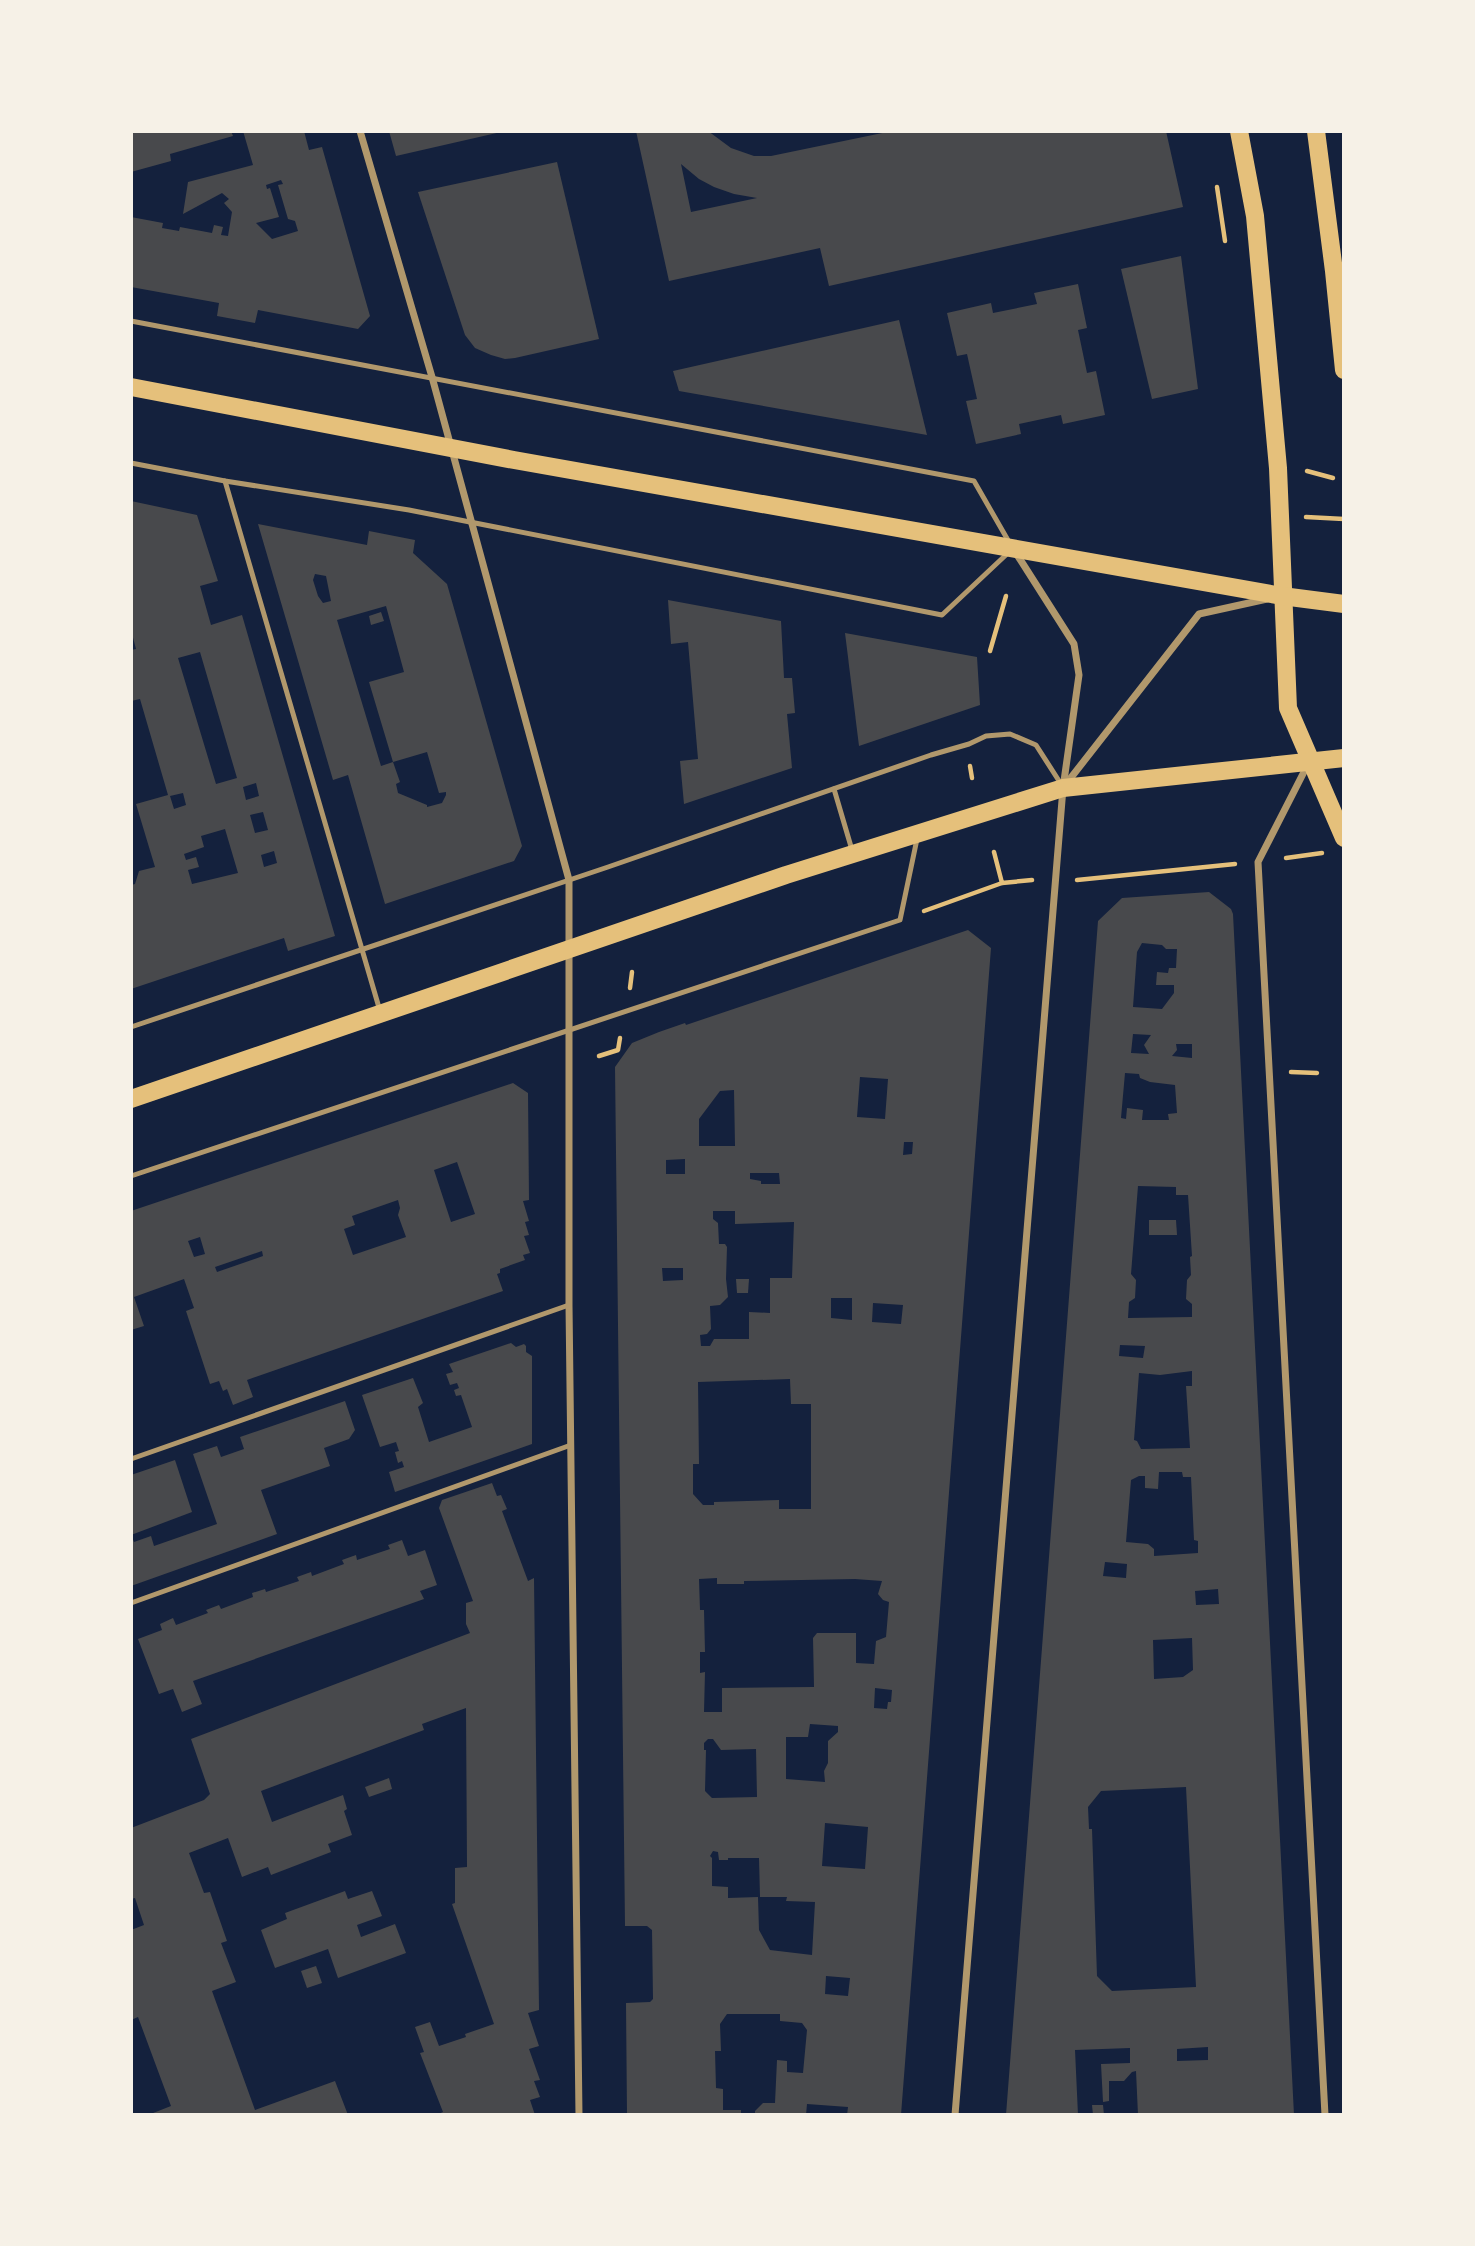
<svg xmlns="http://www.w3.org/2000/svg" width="1475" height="2246" font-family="Raleway,sans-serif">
  <rect width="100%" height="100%" fill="#14213d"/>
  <g fill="#48494c" fill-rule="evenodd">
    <polygon points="131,131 231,131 233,136 170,154 171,161 131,172"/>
    <path d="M 243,131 L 304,131 L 309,150 L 322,147 L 370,316 L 358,329 L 258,310 L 255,323 L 217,316 L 219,303 L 131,287 L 131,217 L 163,223 L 162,228 L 179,231 L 180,227 L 212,233 L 214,225 L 223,227 L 221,235 L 228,236 L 232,212 L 224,203 L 229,199 L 222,193 L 183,214 L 188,182 L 253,165 ZM 281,180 L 283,184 L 278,185 L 288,219 L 295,221 L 298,231 L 272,239 L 256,223 L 279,217 L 270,188 L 267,189 L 266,185 Z"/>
    <polygon points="389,131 501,131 501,132 396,156"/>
    <path d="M 636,131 L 708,131 L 731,148 L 754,156 L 771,156 L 892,131 L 1166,131 L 1183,207 L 829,286 L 820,248 L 669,281 ZM 681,164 L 699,179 L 714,187 L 734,194 L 757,198 L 691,212 Z"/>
    <polygon points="557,162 599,339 515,358 505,359 491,355 475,348 465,335 418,192"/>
    <polygon points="1181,256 1198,389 1152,399 1121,269"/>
    <polygon points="1078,284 1087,328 1078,330 1087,373 1096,371 1105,415 1063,424 1061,415 1019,424 1021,434 976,444 966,401 977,399 967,354 957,356 947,313 991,303 993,313 1037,304 1034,293"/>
    <polygon points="899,320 927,435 679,391 673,371"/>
    <path d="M 131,501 L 197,515 L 218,581 L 200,586 L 211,625 L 242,615 L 335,936 L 288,951 L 284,938 L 131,989 L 131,885 L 135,884 L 139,871 L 155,867 L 136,804 L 168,795 L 140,699 L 131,701 L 131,650 L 136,649 L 131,630 ZM 200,652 L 237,778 L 216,784 L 178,658 ZM 256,783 L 259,796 L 246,800 L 243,787 ZM 183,793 L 186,805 L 174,809 L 170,796 ZM 263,812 L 268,830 L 255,833 L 250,815 ZM 225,829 L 238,873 L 192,884 L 188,870 L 199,867 L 196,857 L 186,860 L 184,854 L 204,847 L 201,836 ZM 274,851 L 277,863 L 264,867 L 261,855 Z"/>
    <path d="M 258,524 L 367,545 L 369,531 L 415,540 L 413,553 L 447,584 L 522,846 L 514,861 L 385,904 L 348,775 L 333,780 ZM 315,574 L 326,576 L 331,601 L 323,603 L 318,596 L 313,580 ZM 386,606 L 404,672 L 369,682 L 393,762 L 381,766 L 337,620 ZM 427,752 L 439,793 L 446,792 L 446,795 L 442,803 L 427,807 L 427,805 L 398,793 L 396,784 L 400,782 L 393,762 Z"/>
    <polygon points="668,600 781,621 784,678 792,678 795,713 787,714 792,768 684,804 680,761 698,759 688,642 671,644"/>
    <polygon points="381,612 384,621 371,625 369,616"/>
    <polygon points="845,633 977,657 980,705 859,746"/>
    <path d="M 1209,892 L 1231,909 L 1233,914 L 1294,2115 L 1138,2115 L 1136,2071 L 1132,2072 L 1124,2081 L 1109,2081 L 1109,2101 L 1103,2102 L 1101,2064 L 1130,2063 L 1130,2048 L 1075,2050 L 1078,2115 L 1006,2115 L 1098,921 L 1122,898 ZM 1142,943 L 1162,945 L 1166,949 L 1177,949 L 1176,968 L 1169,968 L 1168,973 L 1157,972 L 1156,985 L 1174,985 L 1174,993 L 1162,1009 L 1133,1007 L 1137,952 ZM 1133,1034 L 1151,1035 L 1144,1045 L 1149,1054 L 1131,1053 ZM 1176,1044 L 1192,1044 L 1192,1058 L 1172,1056 L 1177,1050 ZM 1125,1073 L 1139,1074 L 1140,1078 L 1150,1082 L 1175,1085 L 1177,1113 L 1168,1114 L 1169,1120 L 1142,1120 L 1143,1110 L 1127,1108 L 1126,1119 L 1121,1118 ZM 1138,1186 L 1176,1187 L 1176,1195 L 1188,1195 L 1192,1256 L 1190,1257 L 1191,1275 L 1187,1280 L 1186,1299 L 1192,1304 L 1192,1317 L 1128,1318 L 1129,1302 L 1135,1298 L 1136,1280 L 1131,1274 ZM 1120,1345 L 1145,1346 L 1143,1358 L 1119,1356 ZM 1192,1371 L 1192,1386 L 1186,1386 L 1190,1448 L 1141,1449 L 1137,1441 L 1134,1440 L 1139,1373 L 1160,1375 ZM 1159,1472 L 1182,1472 L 1183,1477 L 1191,1477 L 1194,1540 L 1198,1541 L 1198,1553 L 1154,1556 L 1154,1549 L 1148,1544 L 1126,1542 L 1131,1480 L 1139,1476 L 1145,1476 L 1145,1488 L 1158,1489 ZM 1105,1562 L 1127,1564 L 1126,1578 L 1103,1576 ZM 1218,1589 L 1219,1604 L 1196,1605 L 1195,1591 ZM 1192,1638 L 1193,1670 L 1183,1677 L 1154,1679 L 1153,1640 ZM 1186,1787 L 1196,1987 L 1112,1991 L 1097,1976 L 1092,1829 L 1089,1829 L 1088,1807 L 1101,1791 ZM 1208,2047 L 1208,2060 L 1177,2061 L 1177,2049 Z"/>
    <path d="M 968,930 L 991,948 L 901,2115 L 847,2115 L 848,2107 L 807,2104 L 806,2115 L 755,2115 L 755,2111 L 763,2103 L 775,2103 L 777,2060 L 787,2061 L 787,2072 L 803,2073 L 807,2030 L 802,2023 L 780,2021 L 780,2014 L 727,2014 L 720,2024 L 721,2051 L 715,2051 L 716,2088 L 723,2089 L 723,2110 L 741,2110 L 741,2115 L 627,2115 L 626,2003 L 650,2002 L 653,1999 L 652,1930 L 647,1926 L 625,1926 L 615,1067 L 632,1043 L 659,1032 L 685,1023 L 686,1025 ZM 860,1077 L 888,1079 L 885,1119 L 857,1117 ZM 734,1090 L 735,1146 L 699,1146 L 699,1119 L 720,1091 ZM 904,1142 L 913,1142 L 912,1154 L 903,1155 ZM 685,1159 L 685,1174 L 666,1174 L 666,1160 ZM 750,1173 L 779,1173 L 780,1184 L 761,1184 L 761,1181 L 750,1179 ZM 713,1211 L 735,1211 L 735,1224 L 794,1222 L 792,1278 L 770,1278 L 770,1313 L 749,1312 L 749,1339 L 714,1339 L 710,1346 L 701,1346 L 700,1335 L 707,1334 L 711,1329 L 710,1306 L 720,1305 L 728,1297 L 726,1279 L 727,1247 L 725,1244 L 719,1244 L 718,1223 L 713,1219 ZM 662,1268 L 683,1268 L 683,1280 L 663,1281 ZM 831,1298 L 852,1298 L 852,1320 L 831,1318 ZM 873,1303 L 903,1305 L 901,1324 L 872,1322 ZM 790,1379 L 791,1404 L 811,1404 L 811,1509 L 779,1509 L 779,1500 L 714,1502 L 714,1505 L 703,1505 L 693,1494 L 693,1464 L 699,1464 L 698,1382 ZM 717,1578 L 717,1584 L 744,1584 L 744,1581 L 855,1579 L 882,1581 L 878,1594 L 883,1600 L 889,1602 L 886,1637 L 876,1641 L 874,1664 L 856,1663 L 856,1633 L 817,1633 L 813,1638 L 814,1687 L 722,1688 L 722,1712 L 704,1712 L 705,1672 L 700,1673 L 700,1652 L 705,1652 L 704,1610 L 700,1610 L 699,1579 ZM 875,1688 L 892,1690 L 891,1702 L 888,1702 L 887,1709 L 874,1708 ZM 810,1724 L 838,1726 L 838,1732 L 828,1741 L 828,1763 L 824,1771 L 825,1782 L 786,1779 L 786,1737 L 808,1737 ZM 708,1739 L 713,1739 L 721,1750 L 756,1749 L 757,1797 L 712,1798 L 705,1791 L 706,1750 L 704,1750 L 704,1743 ZM 825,1823 L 868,1827 L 865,1869 L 822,1866 ZM 713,1851 L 718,1852 L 719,1860 L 728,1860 L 728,1858 L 759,1858 L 760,1897 L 787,1897 L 786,1901 L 815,1902 L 812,1955 L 770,1950 L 759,1930 L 758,1897 L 728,1898 L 728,1887 L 712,1886 L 712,1858 L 710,1856 ZM 826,1976 L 850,1978 L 848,1996 L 825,1994 Z"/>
    <path d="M 513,1083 L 528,1093 L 529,1200 L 523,1201 L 529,1221 L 525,1222 L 529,1235 L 524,1236 L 530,1253 L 523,1255 L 525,1260 L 500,1269 L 500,1273 L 497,1274 L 503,1291 L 247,1380 L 253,1397 L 233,1405 L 227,1389 L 223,1391 L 219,1381 L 210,1384 L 186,1311 L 194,1308 L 184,1279 L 134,1297 L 144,1326 L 131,1330 L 131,1211 ZM 457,1162 L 475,1214 L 451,1222 L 434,1170 ZM 398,1200 L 400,1208 L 398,1215 L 406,1237 L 353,1255 L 344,1229 L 355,1225 L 352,1216 ZM 200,1237 L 205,1254 L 194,1257 L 188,1241 ZM 262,1251 L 263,1256 L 217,1272 L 215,1267 Z"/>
    <polygon points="1149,1220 1176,1220 1177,1235 1149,1235"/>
    <polygon points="736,1279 749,1279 748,1293 737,1293"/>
    <polygon points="511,1343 516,1347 524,1344 526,1346 526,1352 532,1356 532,1444 395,1492 389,1472 404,1467 402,1461 398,1463 395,1452 399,1451 396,1442 380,1447 362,1395 413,1378 423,1403 418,1407 429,1442 472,1427 461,1395 456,1396 454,1390 459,1388 457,1383 450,1385 446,1374 453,1372 449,1364"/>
    <polygon points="345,1401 355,1430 349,1439 324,1448 330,1466 261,1490 277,1534 131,1586 131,1535 134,1542 151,1536 154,1546 217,1524 193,1454 217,1446 221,1457 244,1449 240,1437"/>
    <polygon points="175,1460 192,1512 131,1535 131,1475"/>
    <polygon points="492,1483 497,1496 501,1495 507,1509 502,1511 528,1581 534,1578 539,2010 528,2013 539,2046 529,2049 540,2080 534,2081 540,2097 530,2100 535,2115 436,2115 443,2112 420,2053 424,2052 415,2027 430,2022 439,2046 466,2037 465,2034 494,2024 452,1904 455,1903 455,1868 467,1867 466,1708 422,1724 424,1730 261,1791 272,1822 343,1795 347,1809 344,1811 352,1835 328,1844 331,1852 271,1875 268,1867 242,1877 228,1838 189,1853 204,1893 210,1892 227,1941 221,1943 236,1982 212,1991 255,2110 335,2081 348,2115 148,2115 171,2106 138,2017 131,2020 131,1930 144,1925 135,1898 131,1899 131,1828 204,1800 210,1794 191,1739 470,1633 466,1624 466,1603 473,1601 439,1508 442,1500"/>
    <polygon points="402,1540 408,1556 425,1550 437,1585 420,1591 424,1599 193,1681 202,1704 182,1712 173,1689 159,1694 138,1639 162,1630 160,1624 173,1618 176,1625 208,1613 206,1610 219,1605 221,1609 253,1597 252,1593 265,1589 266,1592 299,1581 297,1577 311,1572 312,1576 344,1564 342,1560 356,1555 357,1560 390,1549 388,1545"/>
    <polygon points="389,1778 392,1789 369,1797 365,1787"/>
    <polygon points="345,1891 348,1899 372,1891 382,1916 357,1925 361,1937 395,1924 406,1953 338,1978 328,1949 275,1968 261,1930 287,1919 285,1913"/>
    <polygon points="316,1966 322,1983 307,1988 301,1971"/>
    <polygon points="1092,2105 1103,2105 1104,2115 1093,2115"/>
  </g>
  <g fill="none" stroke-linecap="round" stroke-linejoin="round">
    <g stroke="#e5c07b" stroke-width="4.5">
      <polyline points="1217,187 1225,241"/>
      <polyline points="1307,471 1333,478"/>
      <polyline points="1306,517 1344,519"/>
      <polyline points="990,651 1006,596"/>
      <polyline points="970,766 972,778"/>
      <polyline points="994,852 1002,883 1032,880"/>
      <polyline points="1286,858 1322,853"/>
      <polyline points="1077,880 1235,864"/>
      <polyline points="924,911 1002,883"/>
      <polyline points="630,988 632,972"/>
      <polyline points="599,1056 618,1050 620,1038"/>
      <polyline points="1291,1072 1317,1073"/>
    </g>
    <g stroke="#b1986c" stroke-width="5">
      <polyline points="131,321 974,481 1009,542"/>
      <polyline points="131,463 225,481 409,510 942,615 1009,552"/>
      <polyline points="225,481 380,1011"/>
      <polyline points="834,789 852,850"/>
      <polyline points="131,1027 608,867 931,755 969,744 986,736 1010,734 1036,745 1061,784"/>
      <polyline points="131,1176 900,920 917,839"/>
      <polyline points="131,1459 569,1305"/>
      <polyline points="131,1603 571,1445"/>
    </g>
    <g stroke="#b1986c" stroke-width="7">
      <polyline points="360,131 432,377 569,880 569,1305 579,2115"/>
      <polyline points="1308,764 1258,862 1325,2115"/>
      <polyline points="1066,784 1199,614 1267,599"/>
      <polyline points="955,2115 1063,788 1079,675 1074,644 1016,553"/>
    </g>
    <g stroke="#e5c07b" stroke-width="18">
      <polyline points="1239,131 1255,216 1278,468 1288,708 1344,838"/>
      <polyline points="1316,131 1334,271 1344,370"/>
      <polyline points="131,387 514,460 1282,596 1344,604"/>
      <polyline points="131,1099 786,875 1063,788 1344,758"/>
    </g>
  </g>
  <rect width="1475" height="2246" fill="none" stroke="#f6f1e7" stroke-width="266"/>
</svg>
